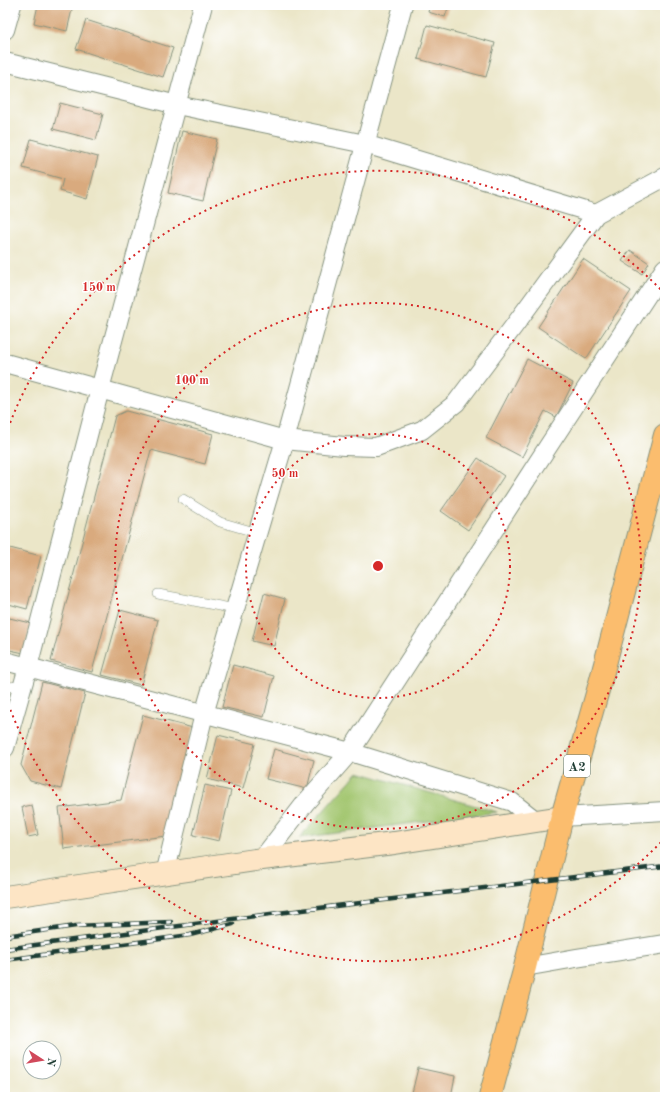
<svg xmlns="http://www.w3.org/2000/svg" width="670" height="1102" font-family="'Old Standard TT',serif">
  <rect width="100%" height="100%" fill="#fff"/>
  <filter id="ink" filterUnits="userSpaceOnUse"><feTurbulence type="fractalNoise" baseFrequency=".025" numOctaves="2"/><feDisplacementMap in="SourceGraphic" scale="8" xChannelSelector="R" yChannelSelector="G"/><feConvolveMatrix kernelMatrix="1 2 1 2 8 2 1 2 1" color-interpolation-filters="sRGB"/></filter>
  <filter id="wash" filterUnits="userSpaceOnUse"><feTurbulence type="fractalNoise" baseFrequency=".012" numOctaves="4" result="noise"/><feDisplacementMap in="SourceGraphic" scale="16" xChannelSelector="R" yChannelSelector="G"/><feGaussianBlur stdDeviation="0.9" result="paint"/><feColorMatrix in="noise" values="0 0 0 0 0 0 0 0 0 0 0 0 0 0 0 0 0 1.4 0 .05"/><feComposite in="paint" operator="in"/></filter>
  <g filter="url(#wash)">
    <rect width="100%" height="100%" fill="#ebe6c8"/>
    <polygon fill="#a3c66f" stroke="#618252" points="358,772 497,812 299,838"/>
    <g id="blocks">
      <g fill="#d9aa7e">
        <polygon points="38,5 73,5 67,31 34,23"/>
        <polygon points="430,5 449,5 445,17 428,12"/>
        <polygon points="86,20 173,48 163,77 76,49"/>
        <polygon points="427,25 495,43 486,77 418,59"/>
        <polygon points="60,103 103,114 96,140 53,129"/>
        <polygon points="182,131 217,139 203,201 168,193"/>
        <polygon points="31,139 98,157 87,199 60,191 63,179 23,168"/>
        <polygon points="630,250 649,263 642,274 622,261"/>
        <polygon points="583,259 631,291 586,359 538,327"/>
        <polygon points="527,359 573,383 556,417 545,411 522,457 486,438"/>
        <polygon points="126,411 213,434 205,464 151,450 92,672 51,661 115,416"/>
        <polygon points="478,458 504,476 468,530 441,511"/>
        <polygon points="6,547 41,556 27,609 5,603 5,552"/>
        <polygon points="264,593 285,599 274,646 252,641"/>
        <polygon points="120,610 158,620 141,685 102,675"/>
        <polygon points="5,617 31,623 24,653 5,649"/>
        <polygon points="233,665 274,676 264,717 222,707"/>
        <polygon points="42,682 85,693 61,789 30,781 21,765"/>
        <polygon points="143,715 193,728 166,836 64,849 59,808 121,800"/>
        <polygon points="218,735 255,744 243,788 207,779"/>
        <polygon points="274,749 314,760 307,789 266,779"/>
        <polygon points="205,785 231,791 219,841 193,835"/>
        <polygon points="32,805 38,835 28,837 22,807"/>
        <polygon points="418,1068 455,1076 451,1097 411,1097"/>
      </g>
    </g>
  </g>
  <g filter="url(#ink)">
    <use href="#blocks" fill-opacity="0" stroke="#85927e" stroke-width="1"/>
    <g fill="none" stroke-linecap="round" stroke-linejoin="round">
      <g stroke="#85927e" stroke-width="10">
        <g id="lane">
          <polyline points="183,499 220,522 258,533"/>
          <polyline points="158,594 235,609"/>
          <polyline points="5,687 23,686"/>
        </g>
      </g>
      <g stroke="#85927e" stroke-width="20">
        <g id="street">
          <polyline points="5,30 12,5"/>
          <polyline points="5,62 177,105 365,144 596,214"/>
          <polyline points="5,363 285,440 344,446 376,447 422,430 456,403 514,326 596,214 665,177"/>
          <polyline points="5,661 350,752 512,802 535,820"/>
          <polyline points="5,748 28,667 100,389 203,5"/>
          <polyline points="562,817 665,811"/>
          <polyline points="262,859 306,802 350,752 549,445 665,268"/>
          <polyline points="165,874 204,714 285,440 403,5"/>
          <polyline points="525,967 576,958 665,944"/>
        </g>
      </g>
      <g stroke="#85927e" stroke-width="24">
        <polyline id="secondary" points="5,897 262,859 394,843 562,817"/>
      </g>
      <g stroke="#85927e" stroke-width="24">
        <polyline id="primary" points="490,1097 525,967 562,817 600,683 665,435"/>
      </g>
      <use href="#lane" stroke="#fff" stroke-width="9"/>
      <use href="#street" stroke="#fff" stroke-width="18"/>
      <use href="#secondary" stroke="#fde5c5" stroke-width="22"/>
      <use href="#primary" stroke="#fbbd6e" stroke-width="22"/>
      <g stroke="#1f3d34" stroke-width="4.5">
        <g id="rail">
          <polyline points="5,936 76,926 171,922"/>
          <polyline points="5,949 278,913 665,866"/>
          <polyline points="5,960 190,935 233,924"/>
        </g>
      </g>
      <use href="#rail" stroke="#fff" stroke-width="3" stroke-dasharray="9" stroke-linecap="butt"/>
    </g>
  </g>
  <g fill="none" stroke="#d62828" stroke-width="2" stroke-dasharray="2 4">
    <circle cx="378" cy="566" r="132"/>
    <circle cx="378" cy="566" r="263"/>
    <path d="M665 838A395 395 0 0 1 6 698M6 434A395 395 0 0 1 665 294"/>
  </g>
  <g text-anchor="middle" stroke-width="3" stroke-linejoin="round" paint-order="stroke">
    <rect fill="#fff" stroke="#627771" stroke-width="1" x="564" y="755" width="26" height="22" rx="3"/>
    <g font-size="13" font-weight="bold" fill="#1f3d34">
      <text x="577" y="771">A2</text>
    </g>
  </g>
  <circle cx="378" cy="566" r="6" fill="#d62828" stroke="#fff" stroke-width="2"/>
  <g font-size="12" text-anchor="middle" font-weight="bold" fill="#d62828" stroke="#fff" stroke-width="3" stroke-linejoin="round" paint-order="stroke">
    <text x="99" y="291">150 m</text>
    <text x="192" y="384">100 m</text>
    <text x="285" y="477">50 m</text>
  </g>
  <rect width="670" height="1102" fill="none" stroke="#fff" stroke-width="20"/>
  <g transform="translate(42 1060) rotate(102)"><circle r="19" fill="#ffffff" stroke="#a5b1ae"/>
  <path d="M0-3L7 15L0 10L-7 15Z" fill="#d1495b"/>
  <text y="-6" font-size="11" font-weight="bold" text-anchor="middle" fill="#1f3d34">N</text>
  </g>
</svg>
